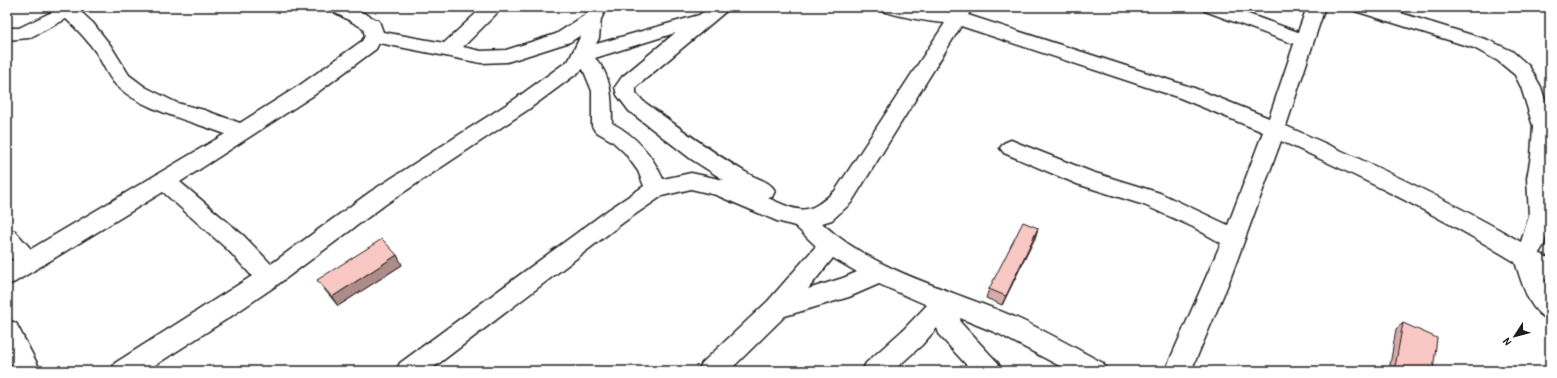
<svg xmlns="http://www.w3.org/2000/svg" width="1557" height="378" font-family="'Patrick Hand',sans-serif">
  <rect width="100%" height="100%" fill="#fff"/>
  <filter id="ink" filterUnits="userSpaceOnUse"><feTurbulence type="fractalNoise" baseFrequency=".025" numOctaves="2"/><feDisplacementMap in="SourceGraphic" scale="8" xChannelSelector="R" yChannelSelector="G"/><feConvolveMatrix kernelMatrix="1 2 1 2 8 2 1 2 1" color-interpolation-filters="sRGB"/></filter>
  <g filter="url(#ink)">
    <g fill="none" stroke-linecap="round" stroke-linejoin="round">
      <g stroke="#1c1c1c" stroke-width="3">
        <g id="minor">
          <path d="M 62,7 L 86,7 L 81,12 L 93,23 L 111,46 L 129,75 L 145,87 L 177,103 L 204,110 L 240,123 L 300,85 L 362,41 L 365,36 L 363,28 L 332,11 L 329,7 L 352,7 L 379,21 L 383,32 L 444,43 L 483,7 L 503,7 L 463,47 L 481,51 L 506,50 L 556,34 L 585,15 L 589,7 L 607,7 L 601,19 L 599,38 L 596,44 L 699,15 L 710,7 L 731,7 L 636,87 L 636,93 L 643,101 C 677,126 711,152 747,173 C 757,179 770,181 775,191 L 772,197 L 768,198 C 802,213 806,216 835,191 L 945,23 C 923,21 903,17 882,11 L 879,7 L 913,7 L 952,12 L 955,7 L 973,7 L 968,15 L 1194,88 L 1269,118 L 1294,44 L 1205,11 L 1202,7 L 1229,7 L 1298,32 L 1307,7 L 1325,7 L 1286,126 C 1366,161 1446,198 1521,242 L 1529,216 L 1527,178 L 1531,156 L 1533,126 L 1521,87 L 1515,75 L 1498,61 L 1474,48 L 1355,11 L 1352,7 L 1381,7 L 1488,40 L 1512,51 L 1529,66 L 1541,87 L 1550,116 L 1550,221 L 1544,245 L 1539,253 L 1550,259 L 1550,281 L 1544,279 L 1550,289 L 1550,320 C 1528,312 1522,282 1515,262 C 1440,216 1361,177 1281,141 L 1229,282 L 1191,371 L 1165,371 L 1221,243 L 1193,227 L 1144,205 L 1077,184 L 1004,153 L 1000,148 L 1004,143 L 1011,140 L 1018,143 L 1092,172 L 1160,193 L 1228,225 L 1263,132 L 1180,98 L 961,26 L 851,203 L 832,220 L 822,223 C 876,273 951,289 1017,318 C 1046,331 1075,348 1103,363 L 1107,371 L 1069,371 L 999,334 L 960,318 L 961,323 L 998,363 L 1002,371 L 972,371 L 940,336 L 937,328 L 922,345 L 893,371 L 862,371 L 866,363 L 904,329 L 927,305 L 879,284 L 849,297 L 785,316 L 729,371 L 698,371 L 702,363 L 768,301 L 816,246 L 795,226 L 777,221 L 716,195 L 691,189 L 662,196 L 624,222 L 429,371 L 396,371 L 400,363 L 608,210 L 644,186 L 638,171 L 625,153 L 612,141 L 595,131 L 592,126 L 592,91 L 583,69 L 529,109 L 386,204 L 277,285 L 227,319 L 146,371 L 111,371 L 115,363 L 252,276 L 228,250 L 163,192 L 15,282 L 7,285 L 7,263 L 13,260 L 7,254 L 7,229 L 15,231 L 31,249 L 225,134 C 192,121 141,110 116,85 C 108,77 103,64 97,54 C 88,41 78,30 66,19 L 29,38 L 7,40 L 7,28 L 19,28 ZM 675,33 L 622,77 L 615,87 L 617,95 L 629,111 L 691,159 L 724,180 L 691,173 L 663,179 C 652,154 636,136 612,123 C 612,99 612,76 595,58 ZM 581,35 L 569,60 L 515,99 L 370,192 L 271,264 L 244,236 L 180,182 L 314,95 L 376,49 L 379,43 L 481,63 L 507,62 L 570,42 ZM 833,258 L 857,272 L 843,278 L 808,289 Z"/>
          <polygon points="7,320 16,323 41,371 15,371 7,356"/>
        </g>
      </g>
      <use href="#minor" fill="#fff" fill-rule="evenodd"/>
    </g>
    <g fill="#d6aca9" stroke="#1c1c1c">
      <polygon points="1038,228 1035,238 1002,305 986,298 989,289"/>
      <polygon points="397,255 402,265 338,306 324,289 317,280"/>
      <polygon points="1403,323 1433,371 1389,371 1396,329"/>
    </g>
    <g fill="#ae8c89" stroke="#1c1c1c">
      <polygon points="1038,228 1035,238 1002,305 1006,296"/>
      <polygon points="397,255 402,265 338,306 332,297"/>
    </g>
    <g fill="#f9c8c4" stroke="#1c1c1c">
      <polygon points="1023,222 1038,228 1006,296 989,289"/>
      <polygon points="382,239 397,255 332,297 317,280"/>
      <polygon points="1403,323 1437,338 1433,371 1404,371 1395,367"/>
    </g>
  </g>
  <rect width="1557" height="378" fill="none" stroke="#fff" stroke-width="24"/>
  <rect x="12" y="12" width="1533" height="354" fill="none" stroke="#1c1c1c" stroke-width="1.5" filter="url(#ink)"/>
  <g transform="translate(1515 336) rotate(234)" stroke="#ffffff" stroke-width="3" paint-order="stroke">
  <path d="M0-3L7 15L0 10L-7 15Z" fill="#1c1c1c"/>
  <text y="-6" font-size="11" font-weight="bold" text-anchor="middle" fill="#1c1c1c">N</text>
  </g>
</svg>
